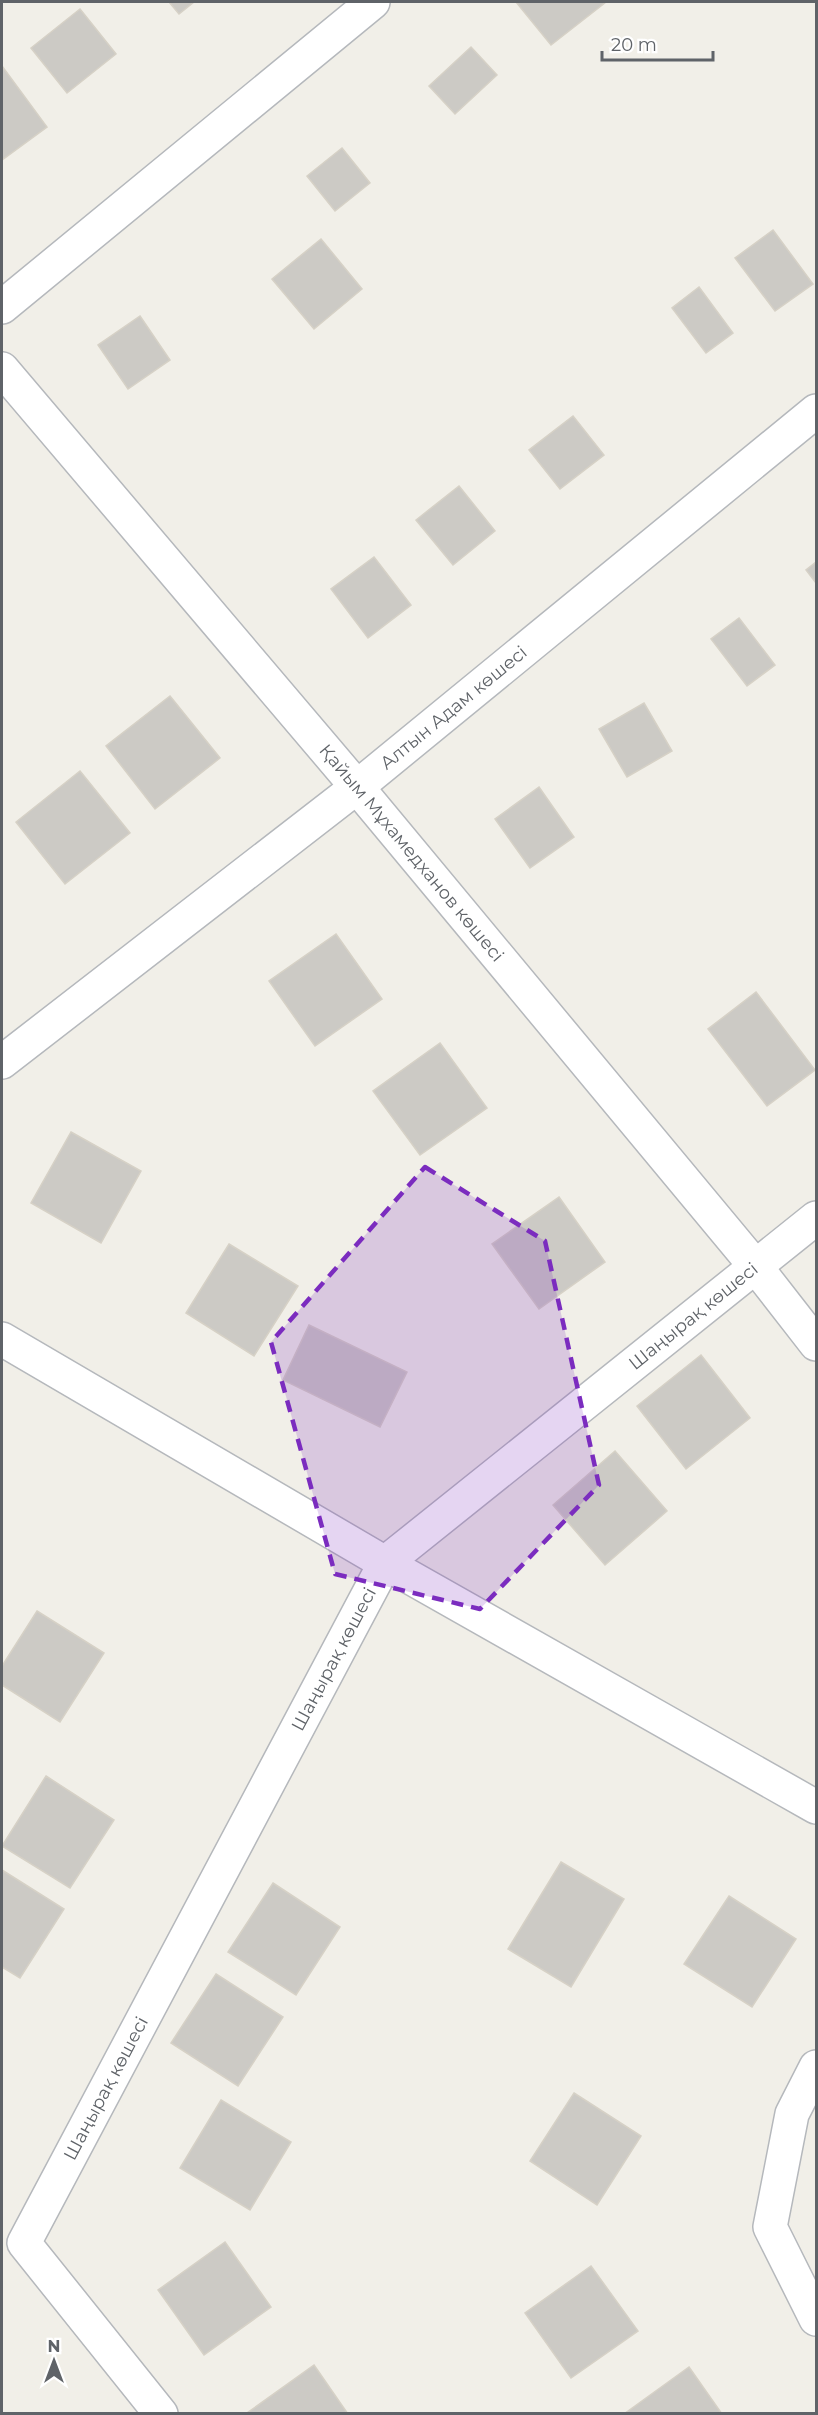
<svg xmlns="http://www.w3.org/2000/svg" width="818" height="2415" font-family="Montserrat,sans-serif">
  <rect width="100%" height="100%" fill="#f1efe8"/>
  <g fill="#cccac5" stroke="#d6d1c6" stroke-width="1.5">
    <polygon points="169,2 194,2 179,14"/>
    <polygon points="516,2 606,2 551,45"/>
    <polygon points="80,9 116,54 67,93 31,48"/>
    <polygon points="471,47 497,75 455,114 429,86"/>
    <polygon points="2,66 47,127 2,160"/>
    <polygon points="342,148 370,183 335,211 307,176"/>
    <polygon points="773,230 813,284 775,311 735,258"/>
    <polygon points="321,239 362,289 314,329 272,279"/>
    <polygon points="699,287 733,333 706,353 672,308"/>
    <polygon points="140,316 170,360 128,389 98,345"/>
    <polygon points="573,416 604,455 560,489 529,450"/>
    <polygon points="459,486 495,531 453,565 416,520"/>
    <polygon points="374,557 411,605 368,638 331,589"/>
    <polygon points="816,562 816,583 806,570"/>
    <polygon points="739,618 775,665 747,686 711,639"/>
    <polygon points="170,696 220,758 155,809 106,746"/>
    <polygon points="644,703 672,751 627,777 599,729"/>
    <polygon points="80,771 130,833 65,884 16,822"/>
    <polygon points="539,787 574,837 530,868 495,819"/>
    <polygon points="336,934 382,999 315,1046 269,981"/>
    <polygon points="756,992 815,1070 767,1106 708,1029"/>
    <polygon points="440,1043 487,1108 420,1155 373,1091"/>
    <polygon points="71,1132 141,1171 101,1243 31,1203"/>
    <polygon points="559,1197 605,1262 539,1309 492,1244"/>
    <polygon points="229,1244 298,1286 254,1356 186,1313"/>
    <polygon points="309,1325 407,1372 380,1427 283,1380"/>
    <polygon points="701,1355 750,1418 686,1469 637,1406"/>
    <polygon points="615,1451 667,1511 605,1565 553,1505"/>
    <polygon points="37,1611 104,1653 60,1722 2,1685 2,1666"/>
    <polygon points="46,1776 114,1820 70,1888 2,1846"/>
    <polygon points="561,1862 624,1899 571,1987 508,1949"/>
    <polygon points="2,1870 64,1909 20,1978 2,1967"/>
    <polygon points="273,1883 340,1927 296,1995 228,1952"/>
    <polygon points="729,1896 796,1939 752,2007 684,1964"/>
    <polygon points="216,1974 283,2017 238,2086 171,2043"/>
    <polygon points="574,2093 641,2136 597,2205 530,2161"/>
    <polygon points="221,2100 291,2142 250,2210 180,2168"/>
    <polygon points="225,2242 271,2307 204,2355 158,2290"/>
    <polygon points="591,2266 638,2331 571,2378 525,2313"/>
    <polygon points="314,2365 348,2414 247,2414 247,2413"/>
    <polygon points="689,2367 722,2414 624,2414"/>
  </g>
  <g fill="none" stroke-linecap="round" stroke-linejoin="round">
    <g stroke="#b5b8bc" stroke-width="36">
      <g id="minor">
        <polyline points="2,307 373,2"/>
        <path id="s1" d="M 2,1062 L 357,787 L 816,411"/>
        <polyline points="2,1339 385,1563 816,1807"/>
        <polyline points="816,2067 792,2114 770,2227 816,2319"/>
        <path id="s2" d="M 161,2414 L 24,2243 L 385,1563 L 816,1218"/>
      </g>
    </g>
    <g stroke="#b5b8bc" stroke-width="36">
      <g id="tertiary">
        <path id="s3" d="M 2,369 L 357,787 L 756,1267 L 816,1344"/>
      </g>
    </g>
    <use href="#minor" stroke="#fff" stroke-width="33"/>
    <use href="#tertiary" stroke="#fff" stroke-width="33"/>
  </g>
  <path fill="#7b2cbf" fill-opacity="0.2" stroke="#7b2cbf" stroke-width="4.5" stroke-dasharray="12 8" stroke-linejoin="round" d="M 425,1167 L 545,1241 L 599,1485 L 480,1609 L 335,1574 L 271,1342 Z"/>
  <g text-anchor="middle" stroke-width="4.5" stroke-linejoin="round" paint-order="stroke">
    <g font-size="18" fill="#5f6368" stroke="#fff">
      <text dy="6" stroke="none"><textPath href="#s1" startOffset="574">Алтын Адам көшесі</textPath></text>
      <text dy="6" stroke="none"><textPath href="#s3" startOffset="634">Қайым Мұхамедханов көшесі</textPath></text>
      <text dy="6" stroke="none"><textPath href="#s2" startOffset="1384">Шаңырақ көшесі</textPath></text>
      <text dy="6" stroke="none"><textPath href="#s2" startOffset="880">Шаңырақ көшесі</textPath></text>
      <text dy="6" stroke="none"><textPath href="#s2" startOffset="394">Шаңырақ көшесі</textPath></text>
    </g>
  </g>
  <rect width="818" height="2415" fill="none" stroke="#5f6368" stroke-width="6"/>
  <g transform="translate(54 2361)" stroke="#ffffff" stroke-width="4.5" paint-order="stroke">
  <path d="M0-4.5L10 22L0 15L-10 22Z" fill="#5f6368"/>
  <text y="-9" font-size="16" font-weight="bold" text-anchor="middle" fill="#5f6368">N</text>
  </g>
  <path d="M602 51v9h111v-9" fill="none" stroke="#5f6368" stroke-width="3"/>
  <text x="611" y="51" font-size="18" fill="#5f6368" stroke="#ffffff" stroke-width="4.5" paint-order="stroke">20 m</text>
</svg>
